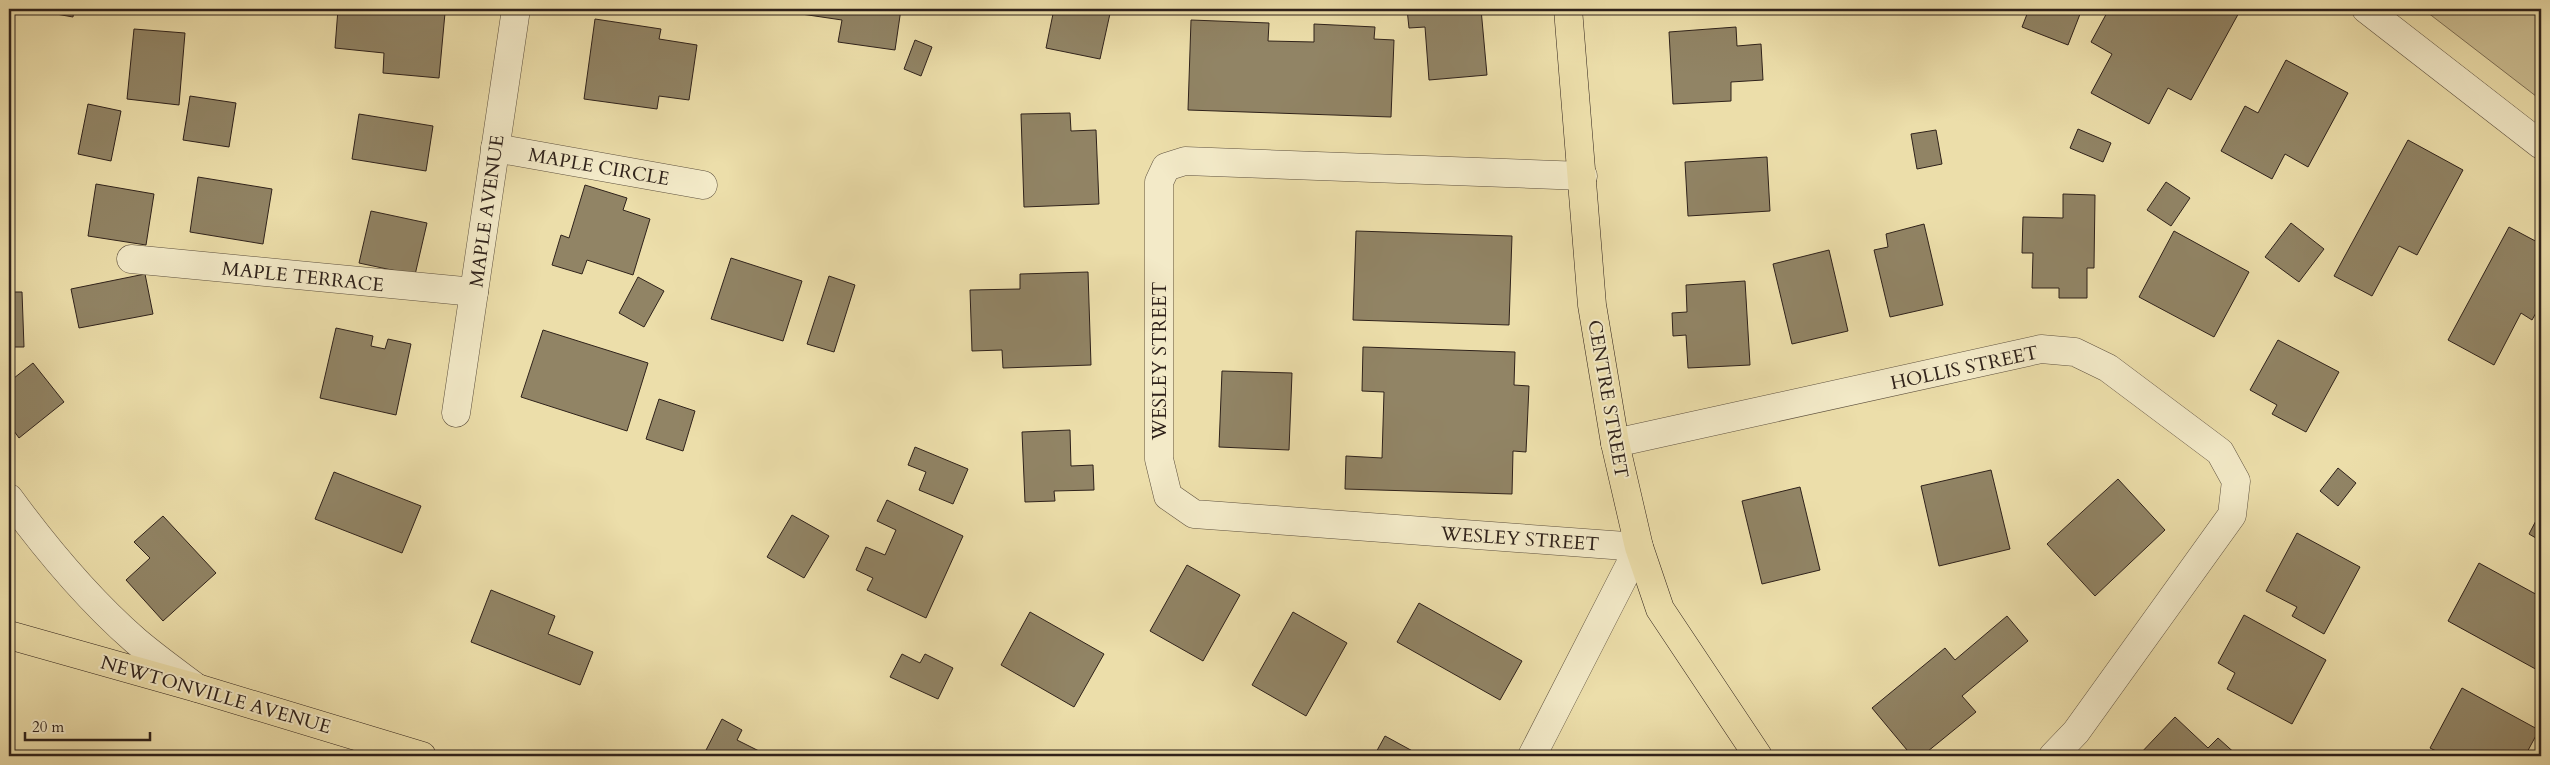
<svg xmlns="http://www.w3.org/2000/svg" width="2550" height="765" font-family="Cardo,serif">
  <rect width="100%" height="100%" fill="#ecdeaa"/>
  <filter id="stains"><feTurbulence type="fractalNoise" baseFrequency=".004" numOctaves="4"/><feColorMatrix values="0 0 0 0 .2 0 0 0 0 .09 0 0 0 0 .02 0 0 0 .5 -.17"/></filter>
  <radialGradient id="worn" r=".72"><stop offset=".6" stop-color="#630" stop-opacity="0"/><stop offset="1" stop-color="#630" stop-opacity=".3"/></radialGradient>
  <polygon fill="#ccbe92" stroke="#7e7056" points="2423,9 2541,9 2541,100"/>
  <g fill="#918465" stroke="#2f221b">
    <polygon points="45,9 74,9 73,17 45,12"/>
    <polygon points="338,9 415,9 415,11 445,13 439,78 383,73 384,53 335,48"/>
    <polygon points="781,9 901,9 895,50 838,42 842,20 781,11"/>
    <polygon points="1054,9 1111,9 1100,59 1046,48"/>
    <polygon points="1407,9 1481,9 1487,75 1429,80 1425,27 1409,28"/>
    <polygon points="2029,9 2082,9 2068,45 2022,27"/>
    <polygon points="2109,9 2241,9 2191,100 2168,88 2149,124 2091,93 2112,54 2091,42"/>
    <polygon points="595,19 661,29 659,39 697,45 689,100 659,96 657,109 584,99"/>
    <polygon points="1191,20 1269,23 1268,41 1314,42 1314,24 1375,27 1374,39 1394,40 1391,117 1188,110"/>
    <polygon points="1736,27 1737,46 1761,44 1763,80 1731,82 1731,101 1673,104 1669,32"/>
    <polygon points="134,29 185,33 179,105 127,99"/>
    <polygon points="915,40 932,47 921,76 904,69"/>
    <polygon points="2286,60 2348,93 2308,167 2285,154 2272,179 2221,151 2245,106 2258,113"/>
    <polygon points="190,96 236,103 229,147 183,140"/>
    <polygon points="88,104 121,111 111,161 78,154"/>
    <polygon points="1070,113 1071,131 1096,130 1099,204 1024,207 1021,114"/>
    <polygon points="359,114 433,126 426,171 352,159"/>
    <polygon points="2078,129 2111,143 2103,162 2070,148"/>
    <polygon points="1936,130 1942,164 1917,169 1911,134"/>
    <polygon points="2408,140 2463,170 2417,255 2399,246 2372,296 2334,276"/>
    <polygon points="1767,157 1770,211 1688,216 1685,162"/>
    <polygon points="198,177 272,189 263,244 190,232"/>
    <polygon points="2166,182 2190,198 2171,226 2147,210"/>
    <polygon points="96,184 154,194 146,245 88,236"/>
    <polygon points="585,185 627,198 623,210 650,219 633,275 587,260 582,274 552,265 561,235 569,238"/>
    <polygon points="2063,194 2095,195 2094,268 2087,268 2087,298 2059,298 2059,288 2032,288 2033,253 2022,253 2023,217 2063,218"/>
    <polygon points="371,211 427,223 415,275 359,263"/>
    <polygon points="2291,223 2324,249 2299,282 2265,257"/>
    <polygon points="1924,224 1943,305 1890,317 1874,250 1888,247 1886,234"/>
    <polygon points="2509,227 2541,244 2541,304 2532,320 2521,313 2494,365 2448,340"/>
    <polygon points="1356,231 1512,236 1509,325 1353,320"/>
    <polygon points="2174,231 2249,272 2214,337 2139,297"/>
    <polygon points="1829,250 1848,331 1792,344 1773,264"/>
    <polygon points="731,258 802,281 783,341 711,319"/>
    <polygon points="1088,272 1091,365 1003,368 1002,350 972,351 970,290 1020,289 1020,274"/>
    <polygon points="145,274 153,314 79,328 71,289"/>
    <polygon points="829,276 855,285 834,352 807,344"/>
    <polygon points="638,277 664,291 644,327 619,313"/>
    <polygon points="1745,281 1750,365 1688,368 1686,335 1673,336 1672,313 1687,312 1686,285"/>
    <polygon points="9,292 22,292 24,347 9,347"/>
    <polygon points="336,328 373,336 371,346 385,349 388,339 411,344 396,415 320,398"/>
    <polygon points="543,330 648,363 627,431 521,397"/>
    <polygon points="2278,340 2339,372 2306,432 2272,414 2277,405 2250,390"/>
    <polygon points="1363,347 1515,352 1514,385 1529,386 1526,452 1513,451 1512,494 1345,489 1346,456 1382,458 1384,392 1362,391"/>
    <polygon points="33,363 64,402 19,438 9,424 9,382"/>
    <polygon points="1222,371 1292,373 1289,450 1219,447"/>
    <polygon points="659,399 695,411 683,451 646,439"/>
    <polygon points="1070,430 1071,466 1093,465 1094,490 1054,491 1055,501 1025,502 1022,432"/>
    <polygon points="915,447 968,469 953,504 919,490 926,472 908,465"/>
    <polygon points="2338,468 2356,483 2338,506 2320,491"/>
    <polygon points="1991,470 2010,549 1939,566 1921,486"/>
    <polygon points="334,472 421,506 402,553 315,519"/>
    <polygon points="2118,479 2165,530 2095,596 2047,544"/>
    <polygon points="1800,487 1820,570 1762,584 1742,501"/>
    <polygon points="887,500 963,536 926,618 867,590 873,578 856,570 866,547 885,555 896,530 877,521"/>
    <polygon points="2541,511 2541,541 2529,534"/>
    <polygon points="792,515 829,536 804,578 767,557"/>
    <polygon points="163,516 216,573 163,621 126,580 150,558 134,542"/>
    <polygon points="2297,533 2360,567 2324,634 2292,616 2297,607 2266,591"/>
    <polygon points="2479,563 2541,597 2541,672 2448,621"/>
    <polygon points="1187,565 1240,595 1203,661 1150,631"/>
    <polygon points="491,590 555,616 548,634 593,652 580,685 471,642"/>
    <polygon points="1419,603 1522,661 1500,700 1397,642"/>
    <polygon points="1030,612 1104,654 1074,707 1001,665"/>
    <polygon points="1293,612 1347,643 1306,716 1252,685"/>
    <polygon points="2244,615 2326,660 2292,724 2227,689 2235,673 2218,663"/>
    <polygon points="2007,616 2028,641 1962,696 1976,712 1922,756 1912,756 1872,708 1945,648 1955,660"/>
    <polygon points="902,654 920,663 925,654 953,668 938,699 890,677"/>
    <polygon points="2462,688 2539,730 2525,756 2446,756 2430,748"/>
    <polygon points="2175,717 2208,748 2218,738 2238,756 2138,756"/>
    <polygon points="722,719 742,730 737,740 769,756 703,756"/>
    <polygon points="1385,736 1418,754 1417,756 1374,756"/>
  </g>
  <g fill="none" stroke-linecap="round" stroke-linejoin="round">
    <g stroke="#5e513f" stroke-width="29">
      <g id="minor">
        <polyline points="2366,9 2541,145"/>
        <polyline points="495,148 703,185"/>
        <polyline points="131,259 474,292"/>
        <polyline points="456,413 516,9"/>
        <polyline points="1615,443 2041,349 2075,352 2108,368 2220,452 2236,481 2232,515 2076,732 2053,756"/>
        <path d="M 9,498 C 47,550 88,599 136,641 C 156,658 177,673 197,688"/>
        <polyline points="1532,756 1639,547 1194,514 1168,496 1159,459 1159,182 1166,167 1185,161 1583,176"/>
      </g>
    </g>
    <g stroke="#2f221b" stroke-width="29">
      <g id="major">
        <polyline points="1568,9 1592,305 1615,443 1639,547 1660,609 1758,756"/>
        <polyline points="9,635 197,688 422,756"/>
      </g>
    </g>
    <use href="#minor" stroke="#f3eac8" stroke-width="28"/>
    <use href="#major" stroke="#ecdeaa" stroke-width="28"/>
  </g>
  <g text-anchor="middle" stroke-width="4" stroke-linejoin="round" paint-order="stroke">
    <g font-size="19" fill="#2f221b" stroke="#f3eac8">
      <text transform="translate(599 166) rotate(10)" y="7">MAPLE CIRCLE</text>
      <text transform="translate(486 211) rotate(-82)" y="7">MAPLE AVENUE</text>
      <text transform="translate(303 276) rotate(6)" y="7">MAPLE TERRACE</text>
      <text transform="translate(1159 361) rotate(-90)" y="7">WESLEY STREET</text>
      <text transform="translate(1964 367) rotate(-12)" y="7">HOLLIS STREET</text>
      <text transform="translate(1609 399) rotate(80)" y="7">CENTRE STREET</text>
      <text transform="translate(1520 538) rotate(4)" y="7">WESLEY STREET</text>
      <text transform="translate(216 694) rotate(16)" y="7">NEWTONVILLE AVENUE</text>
    </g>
  </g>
  <rect width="2550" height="765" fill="none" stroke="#ecdeaa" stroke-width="30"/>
  <rect x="10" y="10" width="2530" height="745" fill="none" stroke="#2f221b" stroke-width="2.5"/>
  <rect x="15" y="15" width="2520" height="735" fill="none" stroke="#2f221b"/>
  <path d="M25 732v8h125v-8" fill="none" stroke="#2f221b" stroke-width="2.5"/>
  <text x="32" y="732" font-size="15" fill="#2f221b" stroke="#f3eac8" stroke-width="4" paint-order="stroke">20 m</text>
  <rect width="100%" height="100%" filter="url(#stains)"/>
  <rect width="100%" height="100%" fill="url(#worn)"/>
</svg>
